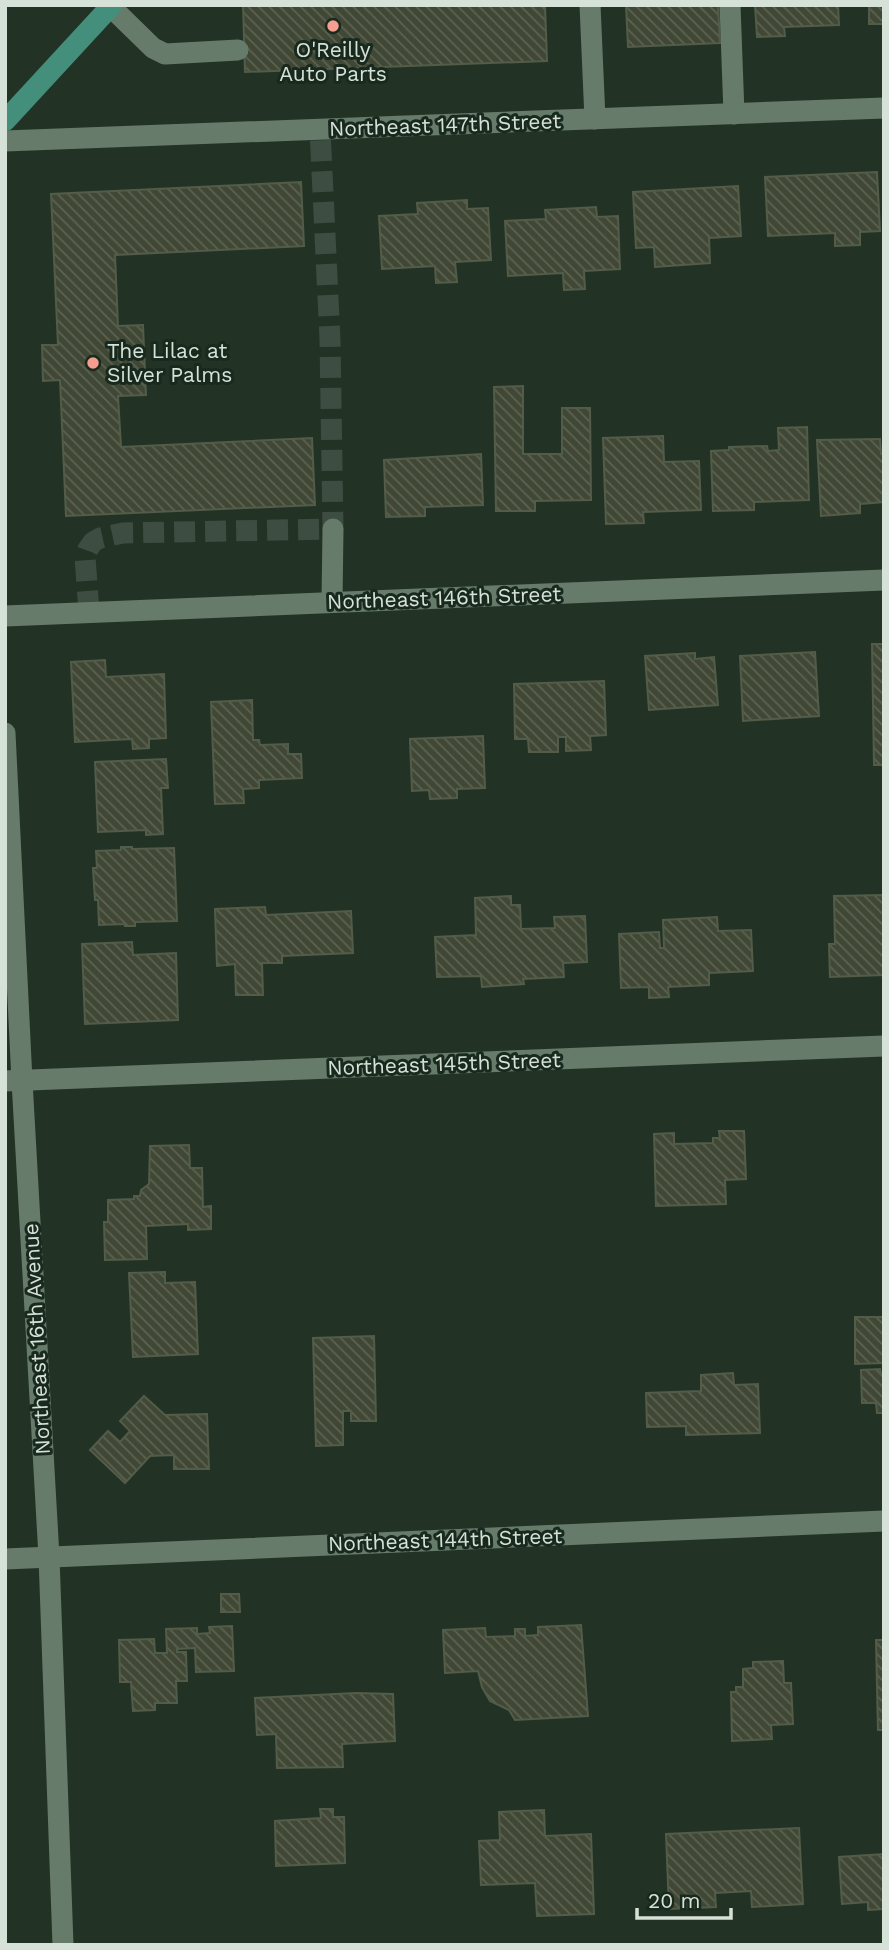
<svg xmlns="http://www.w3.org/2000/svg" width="889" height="1950" font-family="'Work Sans',sans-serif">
  <defs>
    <pattern id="building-back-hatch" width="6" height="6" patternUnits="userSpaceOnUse" patternTransform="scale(1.75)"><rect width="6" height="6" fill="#404835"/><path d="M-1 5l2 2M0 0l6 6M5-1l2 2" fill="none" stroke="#5b6252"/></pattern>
  </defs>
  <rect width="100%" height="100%" fill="#223326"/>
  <g fill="url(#building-back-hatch)" stroke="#535c48" stroke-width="2">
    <polygon points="243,5 545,5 547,61 245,72"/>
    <polygon points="626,5 718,5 720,43 628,47"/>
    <polygon points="755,5 838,5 839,25 784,27 785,36 757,37"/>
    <rect x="869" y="5" width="15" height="19"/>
    <polygon points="877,172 880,231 860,232 860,245 835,246 835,233 768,236 765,177"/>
    <polygon points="301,182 304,246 115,255 118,326 143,325 146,395 118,396 121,447 312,438 315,505 66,516 60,380 43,381 42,345 58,345 51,194"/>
    <polygon points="738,186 741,236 709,238 710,263 655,267 654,247 636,248 633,192"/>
    <polygon points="467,200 467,209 488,208 491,260 455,262 457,282 436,283 435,266 382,269 379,216 418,214 417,203"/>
    <polygon points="596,207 597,217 618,216 620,269 584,271 585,289 564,290 563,273 508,276 505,221 546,219 545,210"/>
    <polygon points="523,386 523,454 562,454 562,408 590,408 591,500 535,501 535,511 496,511 494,387"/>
    <polygon points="807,427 809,500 754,502 754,510 713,511 711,451 729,450 729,447 767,446 768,451 779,450 778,428"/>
    <polygon points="663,436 664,462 699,461 701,510 643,512 644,523 606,524 603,438"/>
    <polygon points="880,439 881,454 884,454 884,502 860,504 860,513 821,516 817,440"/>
    <polygon points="481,454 483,505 425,507 425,516 386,517 384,460"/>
    <polygon points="872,644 884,644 884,765 874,765"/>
    <polygon points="815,652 819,716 743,721 740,656"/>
    <polygon points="695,653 695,659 714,657 718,705 649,710 645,656"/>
    <polygon points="105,660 106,677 164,674 166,738 149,739 149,748 133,749 132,739 75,742 71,662"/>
    <polygon points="604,681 606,735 590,736 591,750 566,751 566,737 558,737 558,752 529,752 528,739 515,739 514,684"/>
    <polygon points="252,700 253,740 259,740 260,745 288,744 288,754 301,754 302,778 259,780 259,788 243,789 244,803 215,804 211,702"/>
    <polygon points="483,736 485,788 457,789 457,798 430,799 429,790 412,791 410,739"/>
    <polygon points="166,759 168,788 161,788 163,834 146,835 146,830 98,832 95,762"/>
    <polygon points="121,847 132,847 132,849 174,848 177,921 135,922 135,926 125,926 125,924 99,925 98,900 95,900 94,885 93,868 97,868 96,851 121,850"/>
    <polygon points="884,895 884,975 830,977 829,944 835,944 834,896"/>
    <polygon points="511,896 511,905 520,905 521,929 555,928 554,917 585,916 587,962 563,963 564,977 523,979 524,984 482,987 481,976 437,977 435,937 476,935 475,898"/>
    <polygon points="265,907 266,915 351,911 353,953 282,956 282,963 262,963 263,995 236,995 235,964 217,966 215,909"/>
    <polygon points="717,917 718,931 751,930 753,971 709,973 709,985 668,987 669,997 649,998 649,987 621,988 619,934 659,932 660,948 664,948 663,920"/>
    <polygon points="132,942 133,955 176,953 178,1020 85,1024 82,944"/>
    <polygon points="719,1131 744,1131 746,1179 725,1180 726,1204 656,1206 654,1134 674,1133 674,1144 713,1143 713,1138 720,1138"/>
    <polygon points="189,1145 190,1168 202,1168 203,1207 211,1206 211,1229 188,1230 188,1224 146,1226 147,1259 105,1260 104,1222 108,1222 108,1200 134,1199 134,1196 140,1196 141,1190 149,1184 150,1146"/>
    <polygon points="165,1272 165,1283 195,1282 198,1354 133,1357 129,1273"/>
    <polygon points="855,1317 884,1317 884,1363 855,1364"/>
    <polygon points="374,1336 376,1421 351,1421 351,1411 343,1411 343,1445 316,1446 313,1338"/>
    <polygon points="880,1369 881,1374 884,1374 884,1413 877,1413 876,1403 862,1403 861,1370"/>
    <polygon points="733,1373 734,1385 758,1384 760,1433 686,1435 686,1426 647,1427 646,1393 701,1391 701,1375"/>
    <polygon points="144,1396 165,1415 207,1414 209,1469 174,1469 174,1455 150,1456 125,1483 90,1450 108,1431 120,1442 130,1431 120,1421"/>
    <polygon points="221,1594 239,1594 240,1612 221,1612"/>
    <polygon points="581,1625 588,1716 515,1720 509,1710 490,1701 482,1687 478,1671 445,1673 443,1630 485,1628 486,1637 515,1636 515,1629 525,1629 525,1636 538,1635 538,1627"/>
    <polygon points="232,1626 234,1671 196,1672 195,1648 177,1649 177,1652 186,1652 187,1681 176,1681 177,1703 155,1703 155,1710 133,1711 131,1682 120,1682 119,1640 154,1639 155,1653 167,1653 166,1629 197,1628 197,1634 210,1633 209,1627"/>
    <polygon points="876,1640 884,1640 884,1730 878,1730"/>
    <polygon points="783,1661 784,1683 791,1683 793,1724 771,1725 772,1739 732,1741 731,1692 736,1692 736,1687 743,1687 743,1669 753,1668 753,1662"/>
    <polygon points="356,1693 393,1694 395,1741 342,1744 343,1767 277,1768 276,1734 257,1735 255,1698"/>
    <polygon points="320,1809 333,1809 333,1817 344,1817 345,1863 276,1866 275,1821 321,1818"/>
    <polygon points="544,1810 545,1836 591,1834 594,1914 537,1916 535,1883 481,1885 479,1841 500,1840 499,1812"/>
    <polygon points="799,1828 803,1904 752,1907 751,1891 715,1893 716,1907 669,1909 666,1834"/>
    <polygon points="884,1854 884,1909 868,1910 868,1902 842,1904 839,1857"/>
  </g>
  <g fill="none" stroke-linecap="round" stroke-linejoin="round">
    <polyline stroke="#3d4d41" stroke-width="21" stroke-dasharray="21 10" stroke-linecap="butt" points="89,612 85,557 88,549 93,542 100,538 123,533 333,529 330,340 320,130"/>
    <g stroke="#677b6b" stroke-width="21">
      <polyline points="590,5 595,119"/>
      <polyline points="730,5 734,114"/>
      <polyline points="111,7 153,48 165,54 238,50"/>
      <polyline points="5,141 884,108"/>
      <polyline points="332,602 333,529"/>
      <polyline points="5,616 884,580"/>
      <polyline points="5,733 22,1081 49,1557 63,1945"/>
      <polyline points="5,1081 884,1046"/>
      <polyline points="5,1559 884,1521"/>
    </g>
    <polyline stroke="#438f7b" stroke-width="21" points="5,121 112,5"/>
  </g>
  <g fill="#f59d8e" stroke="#18291d" stroke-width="2.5">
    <circle cx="333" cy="26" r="7"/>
    <circle cx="93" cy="363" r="7"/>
  </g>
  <g text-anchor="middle" stroke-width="6" stroke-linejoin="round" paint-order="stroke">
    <g font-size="21" fill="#d6e1d8" stroke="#18291d">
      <text x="333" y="57">O'Reilly<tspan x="333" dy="24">Auto Parts</tspan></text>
      <text x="107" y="358" text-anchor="start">The Lilac at<tspan x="107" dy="24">Silver Palms</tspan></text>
    </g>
    <g font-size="21" fill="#d6e1d8" stroke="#18291d">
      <text transform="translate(445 125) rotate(-2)" y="7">Northeast 147th Street</text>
      <text transform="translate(444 598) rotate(-2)" y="7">Northeast 146th Street</text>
      <text transform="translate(444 1064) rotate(-2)" y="7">Northeast 145th Street</text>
      <text transform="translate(37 1339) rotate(-93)" y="7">Northeast 16th Avenue</text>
      <text transform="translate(445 1540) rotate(-2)" y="7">Northeast 144th Street</text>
    </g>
  </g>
  <rect width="889" height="1950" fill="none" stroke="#d6e1d8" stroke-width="14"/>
  <path d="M637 1908v10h94v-10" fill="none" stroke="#d6e1d8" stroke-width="3.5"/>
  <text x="648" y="1908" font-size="21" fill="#d6e1d8" stroke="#18291d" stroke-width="5" paint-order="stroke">20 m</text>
</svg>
